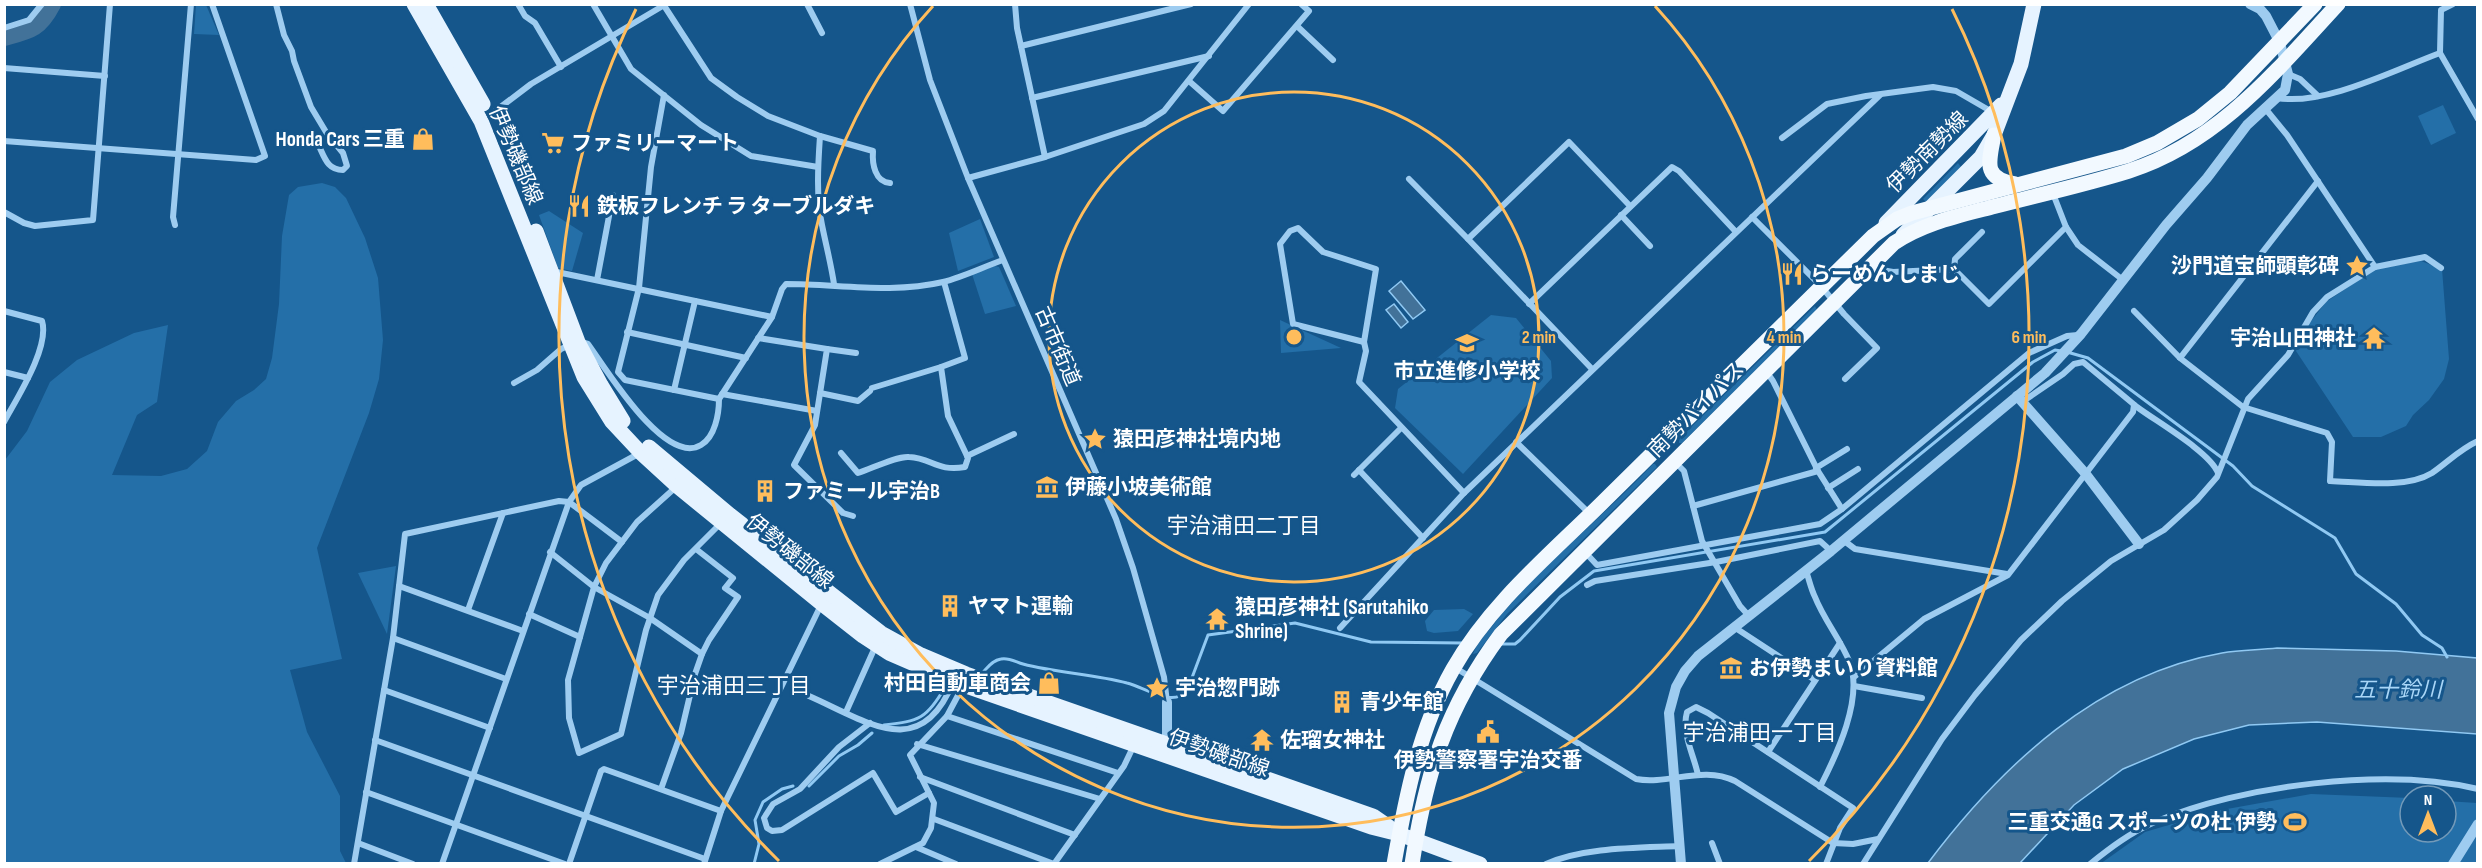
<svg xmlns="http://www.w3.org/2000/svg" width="2482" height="868" font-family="'Sofia Sans Condensed','Noto Sans JP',sans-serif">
  <rect width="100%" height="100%" fill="#15568b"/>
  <g fill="#246fa8">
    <polygon points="196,5 206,5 219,35 194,34"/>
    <polygon points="2443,105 2456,133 2431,145 2418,116"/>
    <polygon points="1958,163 1961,167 1927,203 1923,199"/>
    <polygon points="322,183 335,187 346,198 365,238 378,278 383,340 379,379 369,413 317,548 342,659 290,670 307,732 340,796 340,851 346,863 5,863 5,460 27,431 50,382 77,360 134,333 168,325 157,402 137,415 112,475 161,476 187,469 207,451 218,422 236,401 254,390 266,379 272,358 279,304 282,236 289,195 298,187"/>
    <polygon points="549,211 583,233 572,271 558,268 539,215"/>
    <polygon points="980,219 994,257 958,271 949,233"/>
    <polygon points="2421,261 2442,269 2449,359 2444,379 2429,400 2413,415 2406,426 2381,437 2353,437 2296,351 2308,325 2326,302 2375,269"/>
    <polygon points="995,266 999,267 1016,306 985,314 972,274"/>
    <polygon points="1815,306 1817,310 1682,443 1679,443 1679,439"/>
    <polygon points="1491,315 1516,318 1551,361 1552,378 1463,474 1395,408 1398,389"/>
    <polygon points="1280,320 1341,348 1281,353"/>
    <path d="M 1653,464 L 1655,464 L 1657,467 L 1507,614 L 1477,653 L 1473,654 C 1478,641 1489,631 1497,620 C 1543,564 1603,517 1653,464 Z"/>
    <polygon points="396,566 387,634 358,573"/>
    <polygon points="1464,609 1473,614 1458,631 1434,633 1427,631 1425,621 1434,610"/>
    <polygon points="2311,794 2410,798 2410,832 2446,832 2446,801 2477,803 2477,863 2100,864 2145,832 2216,811"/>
  </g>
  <g fill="#427299" stroke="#90c9f3" stroke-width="1.5">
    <polygon points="1401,281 1425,310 1413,319 1389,291"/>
    <polygon points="1394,304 1408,322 1401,328 1386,310"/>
    <path d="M 2277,648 L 2396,651 L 2477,658 L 2477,734 L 2317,722 L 2249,725 L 2194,739 L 2123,769 L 2074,805 L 2020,863 L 1928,863 C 2001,766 2097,675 2222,653 C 2240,650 2259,650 2277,648 Z"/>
  </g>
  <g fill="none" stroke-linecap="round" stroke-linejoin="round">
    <g stroke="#90c9f3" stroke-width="3">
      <polyline points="2067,352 2088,358 2233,466 2252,486 2335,538 2356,574 2396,604 2422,635 2442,648 2447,657"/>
      <polyline points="1500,644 1515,644 1520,640 1560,597 1594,571 1825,532 2033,362 2055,350 2061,351"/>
      <path d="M 983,672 C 988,667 993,660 1001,659 C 1008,657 1016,662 1023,664 C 1057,673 1093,674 1127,683 C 1144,687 1172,708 1187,691 L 1208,635 L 1295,623 L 1371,642 L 1463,643"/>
      <path d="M 884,725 C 919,721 927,719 945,687"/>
      <polyline points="809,786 839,756 858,745 872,733"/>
      <polyline points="754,864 759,844 755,820 763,802 782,789 793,786"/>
    </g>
    <path stroke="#427299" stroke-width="18" d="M 4,37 C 30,30 39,29 52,4"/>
    <g stroke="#9eccf0" stroke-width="6">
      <path d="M 276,4 L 284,35 L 292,51 L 294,61 L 311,107 L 326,132 L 343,153 L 347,166 L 343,170 C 328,170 325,159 319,146"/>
      <polyline points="518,4 525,16 535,23 561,67"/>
      <polyline points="593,4 631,69 701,125 751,156 818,167"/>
      <path d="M 663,4 L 711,78 L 737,97 L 768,116 L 820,136 C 818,165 816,197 822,225 C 826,245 831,264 834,284"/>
      <polyline points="807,4 822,33"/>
      <polyline points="910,4 930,80 968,178 1116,519 1133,568 1164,677 1167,702"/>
      <polyline points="1015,4 1017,28 1045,157"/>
      <polyline points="2453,4 2441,10 2440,53 2478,119"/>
      <polyline points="1297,26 1333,60"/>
      <polyline points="4,28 29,20 42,4"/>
      <polyline points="1021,46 1191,4"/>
      <polyline points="4,68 105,76"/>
      <polyline points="2288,74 2300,79 2318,96"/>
      <polyline points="1189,81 1223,111 1309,11 1301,4"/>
      <polyline points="664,95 651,167 639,288 618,372 625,380 719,399"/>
      <polyline points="1032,98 1209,56"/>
      <path d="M 2277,98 C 2325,106 2394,70 2440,53"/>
      <polyline points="490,115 531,84 666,4"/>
      <path d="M 820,136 L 873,151 C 872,164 875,182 890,183"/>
      <polyline points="1782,138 1827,104 1866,96 1933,87 1956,91 1994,113"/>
      <polyline points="4,141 256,160 265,156 212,4"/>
      <polyline points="968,178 1045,157 1144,124 1164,111 1249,4"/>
      <polyline points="1409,179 1468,239"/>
      <polyline points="4,212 24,223 35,226 93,220 110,4"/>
      <polyline points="1621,215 1650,246"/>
      <polyline points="1752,217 1821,286 1844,314 1877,348 1845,379"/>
      <polyline points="175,225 173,217 191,4"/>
      <polyline points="2066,227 2078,245 2123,280"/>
      <polygon points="1298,228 1323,252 1376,269 1364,342 1293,324 1280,244 1290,231"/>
      <polyline points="2375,267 2425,257 2441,268"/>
      <polyline points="1871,268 1893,272 1954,269 1989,304 2066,227 2052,191"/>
      <polyline points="1954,269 1955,259 1982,232"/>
      <polyline points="552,271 772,317"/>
      <polyline points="597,280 613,195"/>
      <polyline points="1529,304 1672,167 1679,171 1736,232"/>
      <path d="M 4,311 L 42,321 C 50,347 17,398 4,422"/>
      <path d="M 2134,311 L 2180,358 L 2243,407 L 2327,433 L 2332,442 L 2330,481 C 2360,482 2406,489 2432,473 C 2448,462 2460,449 2478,441"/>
      <polyline points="627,332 746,358"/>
      <polyline points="758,338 827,349 815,425 794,465 843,513 853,516"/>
      <path d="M 581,342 L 588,344 C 605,367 665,467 701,445 C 715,437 719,414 719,399 L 772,317 L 782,289 L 786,284 C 838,284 892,294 943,282 C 963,277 983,267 1003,260"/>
      <polyline points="1364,342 1366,351 1359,382 1464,493"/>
      <polyline points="827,349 856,353"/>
      <polyline points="2180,358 2318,181"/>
      <polyline points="1592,369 1468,239 1569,142 1630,206"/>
      <polyline points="4,372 28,378"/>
      <polyline points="514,383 537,370 561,349 570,345"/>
      <polyline points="872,388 941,367"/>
      <polyline points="674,390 695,301"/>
      <polyline points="820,393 858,401 870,391"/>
      <polyline points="722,394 817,411"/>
      <path d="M 2022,402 L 2063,374 L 2074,364 L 2083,362 C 2101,377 2119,392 2137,407 C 2157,422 2210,452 2218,473"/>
      <polyline points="1516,442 1589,513"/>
      <path d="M 841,453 L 858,473 C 871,469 896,456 909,457 C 932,458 937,472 965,467 L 968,458 L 948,416 L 941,367 L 965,358 L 944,282"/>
      <polyline points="967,456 1014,434"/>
      <polyline points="1675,462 1684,471 1702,541 1740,606 1749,616"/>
      <polyline points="1816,468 1847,449"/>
      <polyline points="1359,470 1423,538"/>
      <polyline points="1818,471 1842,509"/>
      <polyline points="1354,475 1401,428"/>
      <polyline points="676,487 637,522 606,563 594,587 568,680 569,718 579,753 621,734 646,630 658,595 684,560 721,523"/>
      <polyline points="1828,488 1858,469"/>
      <polyline points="1693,506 1818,471 1773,381 1766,371"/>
      <polyline points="1843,540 1855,549 2007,574"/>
      <polyline points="1584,551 1597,565 1820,524 1842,509 2029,353 2067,336 2078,335"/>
      <polyline points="550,552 594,587 650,618 702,654"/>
      <path d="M 1806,571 C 1809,579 1811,589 1815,597 C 1824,620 1841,640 1850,663 C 1863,699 1837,754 1820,787"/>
      <polyline points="1587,585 1595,581 1716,562 1820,541 1831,551"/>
      <polyline points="399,586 523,631"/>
      <polyline points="468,610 503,513"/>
      <polyline points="529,614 580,637"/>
      <polyline points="1734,627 1815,680"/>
      <polyline points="1340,628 1464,493 1880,95"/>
      <polyline points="393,638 506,679"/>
      <path d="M 1454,667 L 1636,779 C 1669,785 1703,765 1735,781 L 1833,843 L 1853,844 L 1878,839"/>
      <polyline points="1854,677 1924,619 2008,575 2133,412 2134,405"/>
      <polyline points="1854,686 1922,698"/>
      <polyline points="384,690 490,728"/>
      <path d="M 809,696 C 866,721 921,763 953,682"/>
      <polyline points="846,712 876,645"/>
      <polyline points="947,716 1118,773"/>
      <polyline points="870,723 839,747 800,789 773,804 764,818 767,828 772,831 782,830 873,773 896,812 929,793"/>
      <polyline points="375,740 705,859"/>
      <polyline points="917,744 1100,799"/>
      <polyline points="1768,752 1840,643"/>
      <path d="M 1698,775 C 1694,755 1681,733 1687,712 L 1696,707 L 1708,713 L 1853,808 L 1840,828 L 1826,864"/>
      <polyline points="920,777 1075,835"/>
      <polyline points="661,789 681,733 695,674 702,654 709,640 738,597 725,588 733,578 696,549"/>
      <polyline points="366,792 565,864"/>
      <polyline points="934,819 1054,864"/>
      <polyline points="358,843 413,864"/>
      <polyline points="1712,843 1720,864"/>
      <polyline points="916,847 956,864"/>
      <polyline points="354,864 393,638 405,534 559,501 569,502 622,542"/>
      <polyline points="442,864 569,502 581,485 640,453"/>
      <polyline points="569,864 601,771 604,769 721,811"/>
      <polyline points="704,864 721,811 821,605"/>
      <polyline points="880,864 923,843 931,828 934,803 910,755 947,716 963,686"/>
      <polyline points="1054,864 1124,766 1134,745"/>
      <path d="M 1546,864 C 1584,847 1638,848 1680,846"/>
      <polyline points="1863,864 1942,739 1975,695 2021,640 2062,601 2111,561 2164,530 2197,500 2217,477 2248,399 2288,355 2313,312 2327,297 2375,267 2287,135 2264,107"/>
      <path d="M 2090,864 C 2110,848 2131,832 2155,822 C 2241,785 2386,767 2478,789"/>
    </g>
    <g stroke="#9eccf0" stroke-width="10">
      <polyline points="2017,396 2085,473 2139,544"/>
      <polyline points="1164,750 1167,734 1167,702"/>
      <polyline points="1681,864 1669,713 1676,687 1685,671 1698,656 1831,551 2045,373 2081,334 2166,225 2207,178 2247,125 2285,90 2288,74 2280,43 2266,16 2260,9 2250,4"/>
      <polyline points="2453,864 2478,824"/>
    </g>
    <g stroke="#e6f3ff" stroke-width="15">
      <polyline points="414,4 481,121 584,377 612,422 641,453 677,486 822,604 863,636 889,653 963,685 1371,827 1399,834 1480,864"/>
      <polyline points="426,4 483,104"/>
      <polyline points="1886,223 2001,105"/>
      <polyline points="536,231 578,342 601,385 623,421"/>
      <polyline points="1903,235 1981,157 1994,135 2021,64 2034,4"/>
      <polyline points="649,447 730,515 881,633 921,655 966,674 1373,816 1389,827"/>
    </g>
    <g stroke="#f2f9ff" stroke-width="15">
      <path d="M 1994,135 C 1989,162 1982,178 2015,184"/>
      <path d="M 1394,864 C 1406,796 1419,729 1453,669 C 1491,602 1554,551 1608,497 C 1696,410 1784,323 1873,236 L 1897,219 L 1912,213 L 2126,156 L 2157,143 L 2198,119 L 2230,93 L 2315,4"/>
      <path d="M 1412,864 C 1426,773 1446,708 1501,634 L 1894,243 C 1924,223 1958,216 1992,207 C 2038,195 2084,185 2129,171 C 2218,143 2277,70 2338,4"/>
    </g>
  </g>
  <g fill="none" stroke="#ffbd5c" stroke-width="3">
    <circle cx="1294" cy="337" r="245"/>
    <path d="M1655 6A490 490 0 1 1 933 6"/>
    <path d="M779 861A735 735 0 0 1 636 9M1952 9A735 735 0 0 1 1809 861"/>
  </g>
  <defs>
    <g id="shop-bare" transform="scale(1.8)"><path d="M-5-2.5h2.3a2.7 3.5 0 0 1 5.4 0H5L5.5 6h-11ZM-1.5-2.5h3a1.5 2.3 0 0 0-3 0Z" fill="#ffbd5c" stroke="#15568b" stroke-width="2.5" paint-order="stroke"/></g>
    <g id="supermarket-bare" transform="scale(1.8)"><path d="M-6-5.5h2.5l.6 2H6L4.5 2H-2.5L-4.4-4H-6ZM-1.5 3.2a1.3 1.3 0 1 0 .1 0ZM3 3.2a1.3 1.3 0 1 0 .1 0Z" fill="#ffbd5c" stroke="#15568b" stroke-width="2.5" paint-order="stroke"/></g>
    <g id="restaurant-bare" transform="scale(1.8)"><path d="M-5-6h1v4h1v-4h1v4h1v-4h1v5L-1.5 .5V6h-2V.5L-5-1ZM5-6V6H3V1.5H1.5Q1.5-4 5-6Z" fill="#ffbd5c" stroke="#15568b" stroke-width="2.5" paint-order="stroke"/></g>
    <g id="sight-bare" transform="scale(1.8)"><path d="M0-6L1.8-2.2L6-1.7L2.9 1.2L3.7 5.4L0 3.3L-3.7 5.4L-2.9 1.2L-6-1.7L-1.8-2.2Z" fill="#ffbd5c" stroke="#15568b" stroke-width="2.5" paint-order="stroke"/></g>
    <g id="temple-bare" transform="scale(1.8)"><path d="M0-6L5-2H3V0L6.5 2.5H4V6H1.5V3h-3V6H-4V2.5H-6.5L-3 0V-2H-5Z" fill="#ffbd5c" stroke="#15568b" stroke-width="2.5" paint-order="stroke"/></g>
    <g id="school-bare" transform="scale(1.8)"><path d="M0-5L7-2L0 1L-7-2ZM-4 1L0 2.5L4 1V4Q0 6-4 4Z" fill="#ffbd5c" stroke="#15568b" stroke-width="2.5" paint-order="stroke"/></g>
    <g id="museum-bare" transform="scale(1.8)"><path d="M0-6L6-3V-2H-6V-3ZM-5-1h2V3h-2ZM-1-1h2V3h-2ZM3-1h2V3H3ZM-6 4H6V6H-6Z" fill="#ffbd5c" stroke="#15568b" stroke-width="2.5" paint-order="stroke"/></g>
    <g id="building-bare" transform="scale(1.8)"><path d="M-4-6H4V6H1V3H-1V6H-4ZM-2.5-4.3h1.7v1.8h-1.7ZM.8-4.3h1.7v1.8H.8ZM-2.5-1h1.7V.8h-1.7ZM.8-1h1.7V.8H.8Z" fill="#ffbd5c" stroke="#15568b" stroke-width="2.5" paint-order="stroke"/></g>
    <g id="civic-bare" transform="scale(1.8)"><path d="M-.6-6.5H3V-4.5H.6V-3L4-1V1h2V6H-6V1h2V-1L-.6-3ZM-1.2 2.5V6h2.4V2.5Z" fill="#ffbd5c" stroke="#15568b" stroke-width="2.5" paint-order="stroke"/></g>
    <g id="stadium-bare" transform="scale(1.8)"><path d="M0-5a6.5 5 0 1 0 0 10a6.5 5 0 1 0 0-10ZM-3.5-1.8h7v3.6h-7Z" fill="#ffbd5c" stroke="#15568b" stroke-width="2.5" paint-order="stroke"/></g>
  </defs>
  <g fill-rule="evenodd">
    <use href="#shop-bare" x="423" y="139"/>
    <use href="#supermarket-bare" x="553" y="143"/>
    <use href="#restaurant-bare" x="579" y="206"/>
    <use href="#sight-bare" x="2357" y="266"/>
    <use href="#restaurant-bare" x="1792" y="274"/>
    <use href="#temple-bare" x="2374" y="338"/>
    <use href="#school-bare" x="1467" y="343"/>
    <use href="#sight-bare" x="1095" y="439"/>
    <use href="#museum-bare" x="1047" y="487"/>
    <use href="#building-bare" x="765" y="491"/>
    <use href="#building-bare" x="950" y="606"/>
    <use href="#temple-bare" x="1217" y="619"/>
    <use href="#museum-bare" x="1731" y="668"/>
    <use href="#shop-bare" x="1049" y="683"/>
    <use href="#sight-bare" x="1157" y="688"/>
    <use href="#building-bare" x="1342" y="702"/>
    <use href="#civic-bare" x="1488" y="732"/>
    <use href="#temple-bare" x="1262" y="740"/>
    <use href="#stadium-bare" x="2295" y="822"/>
  </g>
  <g text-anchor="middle" stroke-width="6" stroke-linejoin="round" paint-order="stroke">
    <g font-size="21" font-weight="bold" fill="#fff" stroke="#15568b" text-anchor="start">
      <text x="405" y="146" text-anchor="end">Honda Cars 三重</text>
      <text x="571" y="150">ファミリーマート</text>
      <text x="597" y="213">鉄板フレンチ ラ ターブルダキ</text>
      <text x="2339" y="273" text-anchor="end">沙門道宝師顕彰碑</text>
      <text x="1810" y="281">らーめん しまじ</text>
      <text x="2356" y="345" text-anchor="end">宇治山田神社</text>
      <text x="1467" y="378" text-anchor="middle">市立進修小学校</text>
      <text x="1113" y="446">猿田彦神社境内地</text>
      <text x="1065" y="494">伊藤小坡美術館</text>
      <text x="783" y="498">ファミール宇治B</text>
      <text x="968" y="613">ヤマト運輸</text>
      <text x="1235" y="614">猿田彦神社 (Sarutahiko<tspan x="1235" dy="24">Shrine)</tspan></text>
      <text x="1749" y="675">お伊勢まいり資料館</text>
      <text x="1031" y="690" text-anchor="end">村田自動車商会</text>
      <text x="1175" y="695">宇治惣門跡</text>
      <text x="1360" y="709">青少年館</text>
      <text x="1280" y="747">佐瑠女神社</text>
      <text x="1488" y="767" text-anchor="middle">伊勢警察署宇治交番</text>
      <text x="2277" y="829" text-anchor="end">三重交通G スポーツの杜 伊勢</text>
    </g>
    <g font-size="21" fill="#fff" stroke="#15568b">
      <text transform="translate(1927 152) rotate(-45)" y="7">伊勢南勢線</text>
      <text transform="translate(516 155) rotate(67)" y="7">伊勢磯部線</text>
      <text transform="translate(1058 346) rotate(67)" y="7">古市街道</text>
      <text transform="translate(1696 409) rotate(-45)" y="7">南勢バイパス</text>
      <text transform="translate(790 551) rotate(39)" y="7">伊勢磯部線</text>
      <text transform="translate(1219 753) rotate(19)" y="7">伊勢磯部線</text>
    </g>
    <g font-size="22" fill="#fff" stroke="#15568b">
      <text x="1244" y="533">宇治浦田二丁目</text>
      <text x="734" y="693">宇治浦田三丁目</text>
      <text x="1760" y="740">宇治浦田一丁目</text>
    </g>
    <g font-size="22" font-style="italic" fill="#a9d6f7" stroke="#15568b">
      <text x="2398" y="697">五十鈴川</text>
    </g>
  </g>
  <circle cx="1294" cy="337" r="9" fill="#ffbd5c" stroke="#15568b" stroke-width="3"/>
  <g font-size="18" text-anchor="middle" font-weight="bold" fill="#ffbd5c" stroke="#15568b" stroke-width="6" stroke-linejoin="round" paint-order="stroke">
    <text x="1539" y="343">2 min</text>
    <text x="1784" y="343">4 min</text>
    <text x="2029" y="343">6 min</text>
  </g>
  <rect width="2482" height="868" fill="none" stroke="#ffffff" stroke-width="12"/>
  <g transform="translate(2428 814)"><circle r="28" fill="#15568b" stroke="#739ab9" stroke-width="1.5"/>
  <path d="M0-4.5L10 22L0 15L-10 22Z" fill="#ffbd5c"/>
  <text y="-9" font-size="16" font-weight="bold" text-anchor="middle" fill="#ffffff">N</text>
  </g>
</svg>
